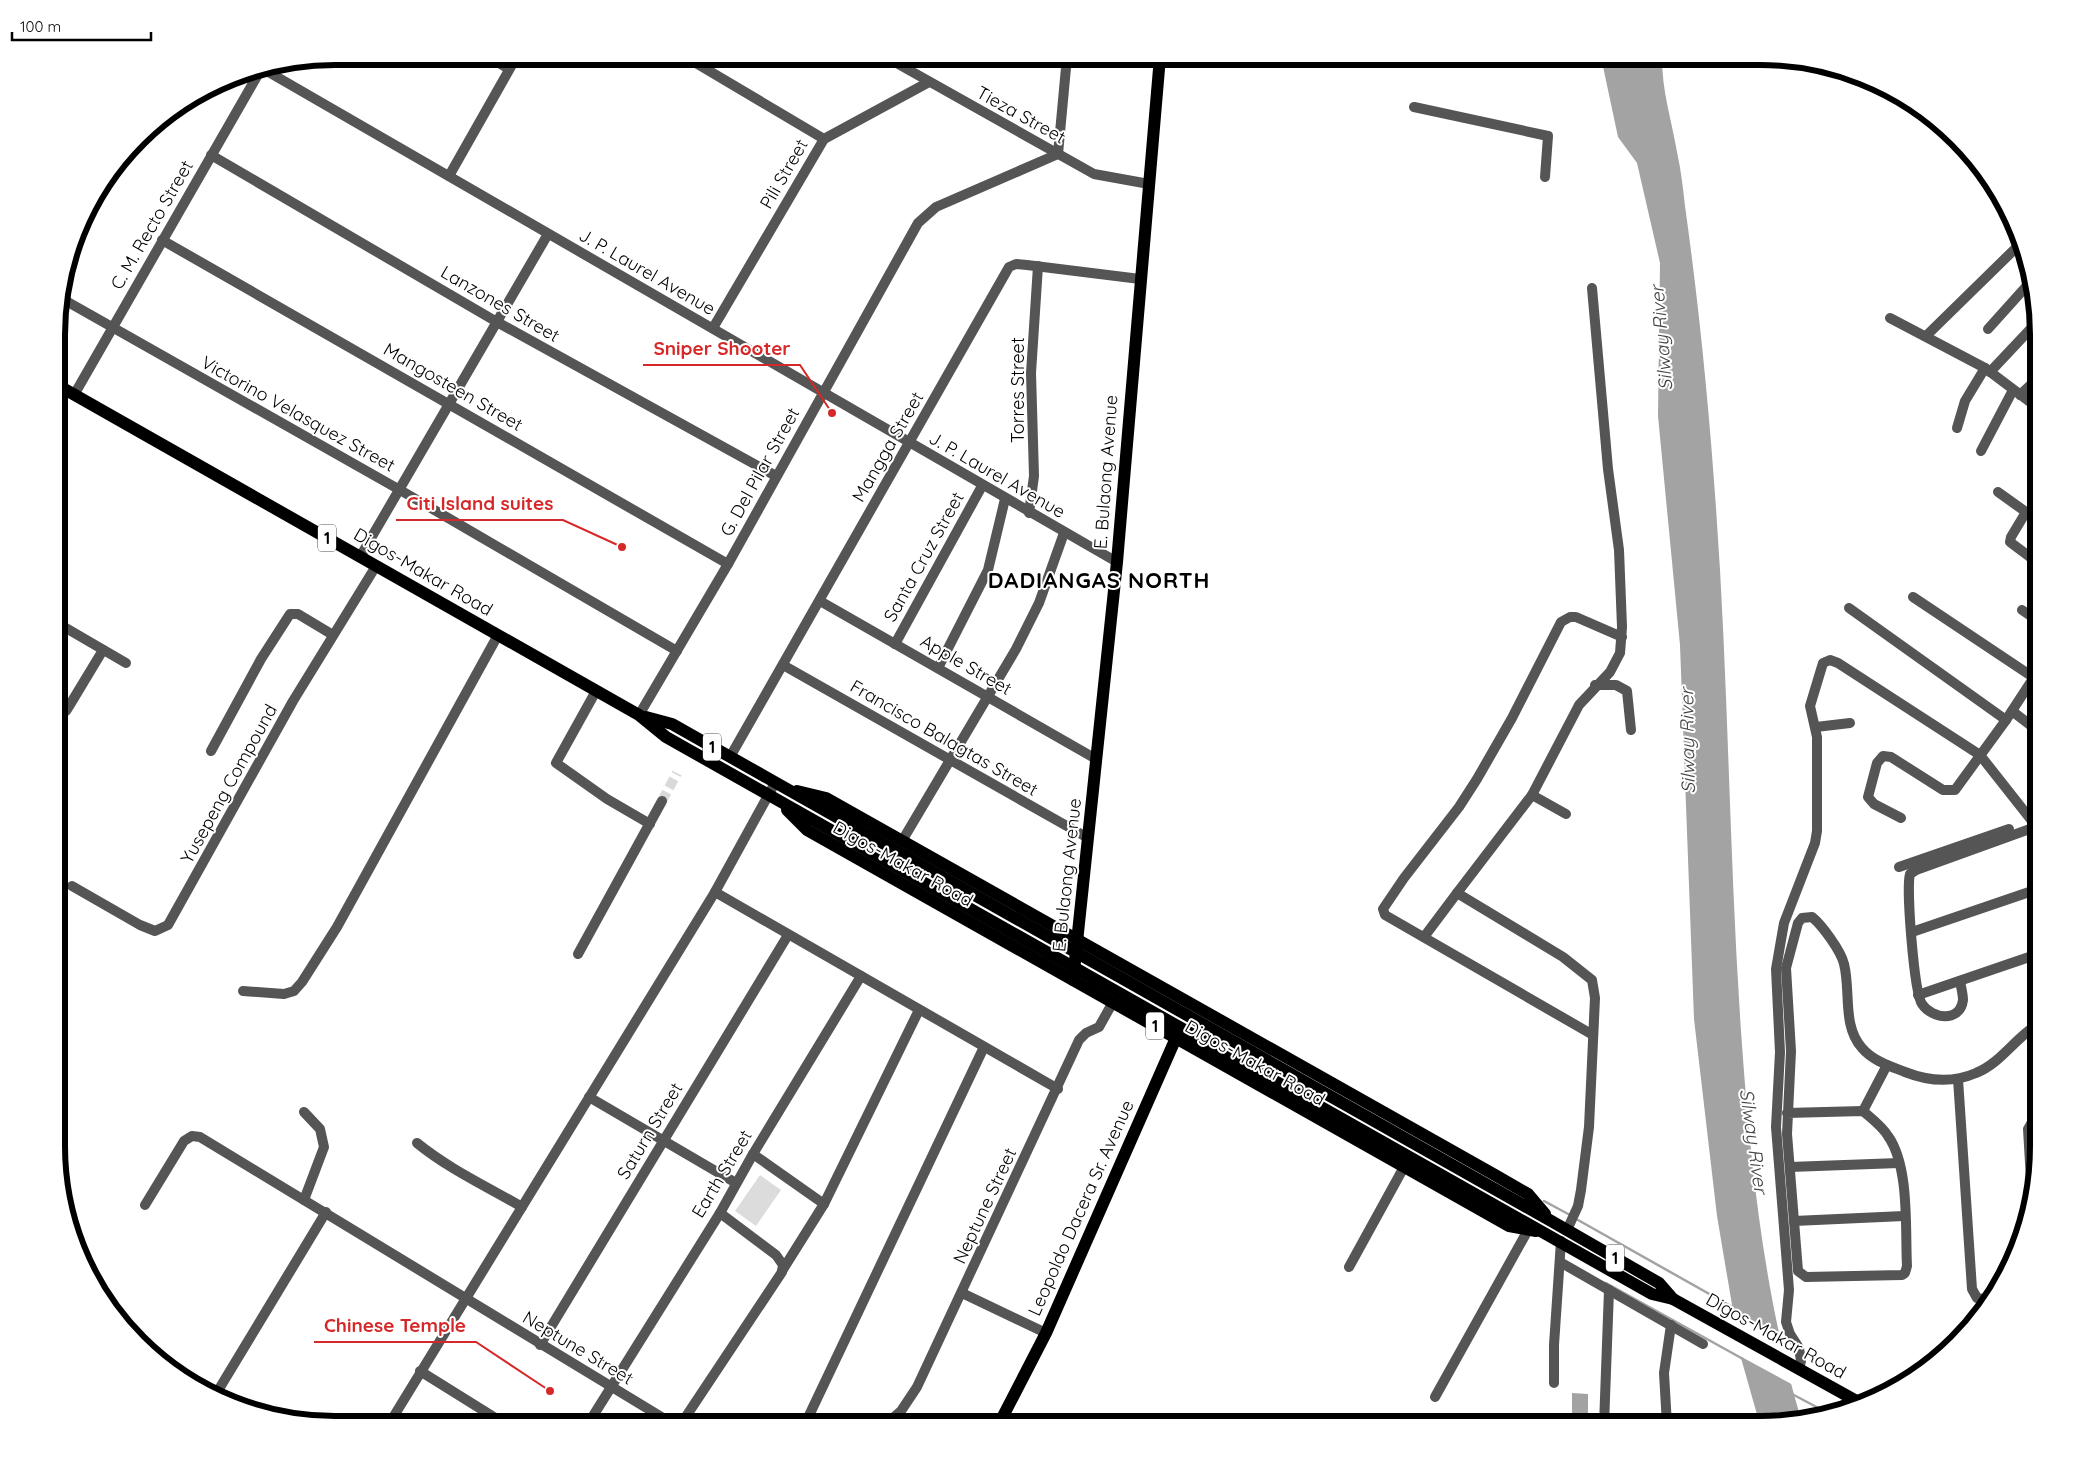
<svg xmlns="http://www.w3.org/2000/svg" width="2095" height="1481" font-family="Quicksand,sans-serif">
  <rect width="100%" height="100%" fill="#fff"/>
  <polygon fill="#dcdcdc" points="760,1175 781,1190 756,1226 735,1211"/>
  <g fill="#a3a3a3">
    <path d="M 1601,57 L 1662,57 C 1662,92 1671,117 1677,152 C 1681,170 1683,188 1685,206 C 1699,306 1709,407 1716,508 C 1729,687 1729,866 1742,1045 C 1751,1171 1765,1299 1801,1419 L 1760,1425 L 1741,1358 L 1717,1216 L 1694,1019 L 1680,645 L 1658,416 L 1660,263 L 1637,163 L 1618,137 Z"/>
    <polygon points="1572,1393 1588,1394 1588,1425 1572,1425"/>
  </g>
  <polygon fill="#fff" points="1731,1311 1785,1340 1795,1386 1738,1355"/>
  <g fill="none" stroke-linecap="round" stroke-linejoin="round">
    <g stroke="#a3a3a3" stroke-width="2.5">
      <polyline points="1544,1201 1570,1215"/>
      <polyline points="1578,1220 1736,1309"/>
      <polyline points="1606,1283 1743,1359"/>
      <polyline points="1792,1394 1824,1411"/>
    </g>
    <polyline stroke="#d9d9d9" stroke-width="10" stroke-dasharray="10 5" stroke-linecap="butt" points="662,801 677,773"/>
    <g stroke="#555" stroke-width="10">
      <polyline points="487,56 509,69"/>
      <polyline points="684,56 824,139"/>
      <polyline points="884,56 1094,174 1149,184"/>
      <polyline points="265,70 1117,562"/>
      <polyline points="1414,107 1548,136 1545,177"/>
      <polyline points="211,155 497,322 776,476"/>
      <polyline points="449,176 517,56"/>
      <polyline points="162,240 728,564"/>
      <polyline points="59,297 400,490 677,651"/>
      <polyline points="1890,318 1985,368 2038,408"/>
      <polyline points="713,328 824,139 929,82"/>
      <polyline points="1988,329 2032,280"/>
      <polyline points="1926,336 2021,243"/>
      <polyline points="1990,372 2038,321"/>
      <polyline points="74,395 260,71"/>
      <polyline points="2020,395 2038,378"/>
      <polyline points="1957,428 1965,401 1985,368"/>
      <polyline points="2036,439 2038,435"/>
      <polyline points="1981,451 2013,390"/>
      <polyline points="1998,492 2026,512 2038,509"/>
      <polyline points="2026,512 2011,537 2010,542 2038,563"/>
      <polyline points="1029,513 1034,476 1031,373 1038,266"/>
      <polyline points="360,557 548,234"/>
      <polyline points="1913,597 2033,677"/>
      <polyline points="820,601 1096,759"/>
      <polyline points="1849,608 2006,720"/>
      <polyline points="2022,610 2038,621"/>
      <polyline points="59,624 126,663"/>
      <polyline points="895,644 982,486"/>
      <polyline points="783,665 1088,838"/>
      <polyline points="938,668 988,570 1005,499"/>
      <polyline points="1595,685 1616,685 1627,691 1631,730"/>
      <polyline points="596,691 556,763 607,799 650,824"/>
      <polyline points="2012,711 2038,731"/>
      <polyline points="59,713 66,711 71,703 103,650"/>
      <polyline points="639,715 728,564 918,223 936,207 1058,154 1067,57"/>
      <polyline points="1816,727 1850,723"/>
      <polyline points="211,751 261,659 290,614 298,614 333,635"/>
      <polyline points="730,757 1009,267 1016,264 1027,265 1140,279"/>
      <polyline points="1532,795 1566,814"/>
      <polyline points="1901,818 1874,804 1868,797 1877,763 1883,756 1891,757 1943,790 1955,790 2006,720 2038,671"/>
      <polyline points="902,841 1016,649 1039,603 1064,533"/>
      <polyline points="1899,867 2009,829"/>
      <polyline points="72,886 140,925 155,931 168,925 293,701 376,566"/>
      <polyline points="715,892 1058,1089"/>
      <polyline points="1912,932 2038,889"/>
      <polyline points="1424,937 1457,893"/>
      <polyline points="578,954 662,801"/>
      <path d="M 1960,981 C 1961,987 1963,994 1963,1000 C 1960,1023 1932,1019 1922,1004 C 1914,992 1906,888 1910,874 L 1916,870 L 2038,826"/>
      <polyline points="243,991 284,994 294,991 302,982 337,927 498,635"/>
      <polyline points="1918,995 2038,954"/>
      <polyline points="1593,1035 1385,915 1383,909 1404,878 1459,807 1477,779 1512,718 1561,622 1570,617 1576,617 1622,637"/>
      <polyline points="1958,1079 1972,1289 1977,1298 1989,1300"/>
      <polyline points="589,1097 736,1183"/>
      <polyline points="1863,1111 1887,1065"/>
      <polyline points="304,1112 320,1129 324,1147 304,1200"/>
      <path d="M 1787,1113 L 1863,1111 C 1872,1119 1882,1126 1888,1136 C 1910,1167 1905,1230 1907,1266 L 1905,1273 L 1902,1275 L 1806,1277 L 1798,1271 L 1787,1134 L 1791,1051 L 1786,968 L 1798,923 L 1802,918 L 1812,917 C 1822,925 1841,951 1844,964 C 1851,991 1842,1026 1862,1048 C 1873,1061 1890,1066 1905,1072 C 1928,1081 1953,1083 1976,1073 C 2001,1063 2015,1038 2038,1024"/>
      <path d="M 417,1143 C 449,1169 486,1186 522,1207"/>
      <polyline points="753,1154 824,1204 919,1010"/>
      <polyline points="1790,1167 1899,1163"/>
      <polyline points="2032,1197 2028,1129 2038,1112"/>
      <polyline points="145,1205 184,1141 192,1136 200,1137 673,1424"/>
      <polyline points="1794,1221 1904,1216"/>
      <polyline points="1567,1230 1578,1206 1581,1190 1589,1127 1595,998 1592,980 1563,957 1457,893 1532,795 1579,705 1610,672 1620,653 1622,627 1619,550 1608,469 1592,288"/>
      <polyline points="1560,1262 1703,1344"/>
      <polyline points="1349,1267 1404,1167"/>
      <polyline points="782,1271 824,1204"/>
      <polyline points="962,1293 1046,1333"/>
      <polyline points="540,1345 788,935"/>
      <polyline points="1799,1369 1801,1361 1799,1348 1790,1334 1786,1322 1789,1290 1776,1127 1780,1052 1776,969 1784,923 1815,843 1817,831 1817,737 1810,706 1823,663 1830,660 1838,663 1980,755 2032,821"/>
      <polyline points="420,1371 505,1424"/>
      <polyline points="1554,1383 1554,1345 1561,1241"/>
      <polyline points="216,1394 326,1212"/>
      <polyline points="1435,1397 1528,1230"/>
      <polyline points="389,1424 715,892 775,783"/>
      <polyline points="588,1424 720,1213 753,1154 861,976"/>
      <polyline points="681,1424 782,1272 783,1265 776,1255 720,1213"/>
      <polyline points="805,1424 984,1047"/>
      <polyline points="886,1424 901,1411 917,1387 1079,1040 1086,1033 1099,1027 1113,1002"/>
      <polyline points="1604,1425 1609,1290"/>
      <polyline points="1667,1425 1664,1373 1671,1325"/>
    </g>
    <g stroke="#000" stroke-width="12">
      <polyline points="59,386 639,715 666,737 1652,1294 1673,1299 1862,1404"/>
      <polyline points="646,717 672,724 1553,1222 1659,1283 1673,1299"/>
      <polyline points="797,791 826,798 1495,1175 1528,1194 1545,1214"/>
      <polyline points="787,810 807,830 1509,1226 1536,1231"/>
      <polyline points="1073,980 1117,562 1160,57"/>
      <polyline points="999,1424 1046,1333 1179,1031"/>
    </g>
  </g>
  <g text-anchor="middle" stroke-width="4" stroke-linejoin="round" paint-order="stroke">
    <g fill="#fff" stroke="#4c4c4c" stroke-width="1">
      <rect x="318" y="524.5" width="18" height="27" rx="4"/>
      <rect x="703" y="733.5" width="18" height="27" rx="4"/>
      <rect x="1146" y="1012.5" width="18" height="27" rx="4"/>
      <rect x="1606" y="1244.5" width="18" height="27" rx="4"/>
    </g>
    <g font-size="16" font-weight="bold" fill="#000">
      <text x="327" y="544">1</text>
      <text x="712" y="753">1</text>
      <text x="1155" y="1032">1</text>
      <text x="1615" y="1264">1</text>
    </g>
    <g font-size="18" fill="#000" stroke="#fff">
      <text transform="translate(1021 115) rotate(29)" y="6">Tieza Street</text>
      <text transform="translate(784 174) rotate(-60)" y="6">Pili Street</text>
      <text transform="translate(152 225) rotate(-60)" y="6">C. M. Recto Street</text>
      <text transform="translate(647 272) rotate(30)" y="6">J. P. Laurel Avenue</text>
      <text transform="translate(500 304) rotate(30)" y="6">Lanzones Street</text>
      <text transform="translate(453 387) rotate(30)" y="6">Mangosteen Street</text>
      <text transform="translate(1018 390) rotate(-90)" y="6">Torres Street</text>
      <text transform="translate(298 414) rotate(29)" y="6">Victorino Velasquez Street</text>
      <text transform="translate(888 447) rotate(-60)" y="6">Mangga Street</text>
      <text transform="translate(760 472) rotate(-61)" y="6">G. Del Pilar Street</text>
      <text transform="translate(1106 472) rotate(-86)" y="6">E. Bulaong Avenue</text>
      <text transform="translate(997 475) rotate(30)" y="6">J. P. Laurel Avenue</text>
      <text transform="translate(924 557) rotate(-61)" y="6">Santa Cruz Street</text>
      <text transform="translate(423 572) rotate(30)" y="6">Digos-Makar Road</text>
      <text transform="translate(966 665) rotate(30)" y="6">Apple Street</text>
      <text transform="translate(944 738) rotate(30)" y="6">Francisco Balagtas Street</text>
      <text transform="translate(229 784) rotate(-61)" y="6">Yusepeng Compound</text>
      <text transform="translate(903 864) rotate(29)" y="6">Digos-Makar Road</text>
      <text transform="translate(1067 875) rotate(-84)" y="6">E. Bulaong Avenue</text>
      <text transform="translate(1255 1063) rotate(29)" y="6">Digos-Makar Road</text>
      <text transform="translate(650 1131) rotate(-59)" y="6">Saturn Street</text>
      <text transform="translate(722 1174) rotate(-59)" y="6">Earth Street</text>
      <text transform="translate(985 1206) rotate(-65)" y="6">Neptune Street</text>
      <text transform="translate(1081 1208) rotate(-66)" y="6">Leopoldo Dacera Sr. Avenue</text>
      <text transform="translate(1776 1336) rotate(29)" y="6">Digos-Makar Road</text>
      <text transform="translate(578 1348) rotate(31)" y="6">Neptune Street</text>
    </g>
    <g font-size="19" font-style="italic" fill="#444" stroke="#fff">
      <text transform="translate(1661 338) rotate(-95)" y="7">Silway River</text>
      <text transform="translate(1687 741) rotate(-91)" y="7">Silway River</text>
      <text transform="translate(1754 1141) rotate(82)" y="7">Silway River</text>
    </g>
    <g font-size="22" font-weight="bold" letter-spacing="1" fill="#000" stroke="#fff">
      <text x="1099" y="588">DADIANGAS NORTH</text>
    </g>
  </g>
  <path d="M0 0H2095V1481H0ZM335 65H1760A270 270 0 0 1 2030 335V1146A270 270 0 0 1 1760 1416H335A270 270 0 0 1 65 1146V335A270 270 0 0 1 335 65Z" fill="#fff" fill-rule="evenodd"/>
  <path fill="none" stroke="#000" stroke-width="6" d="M335 65H1760A270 270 0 0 1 2030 335V1146A270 270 0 0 1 1760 1416H335A270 270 0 0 1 65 1146V335A270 270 0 0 1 335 65Z"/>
  <path fill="none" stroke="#d62828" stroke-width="2" d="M832 413L800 365H643M622 547L563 520H396M550 1391L476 1342H314"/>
  <g fill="#d62828" stroke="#fff" stroke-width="2">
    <circle cx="832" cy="413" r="5"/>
    <circle cx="622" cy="547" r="5"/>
    <circle cx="550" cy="1391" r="5"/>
  </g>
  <g font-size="19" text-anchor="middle" font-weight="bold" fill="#d62828" stroke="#fff" stroke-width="4" stroke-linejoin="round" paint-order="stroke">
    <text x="722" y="355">Sniper Shooter</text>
    <text x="480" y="510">Citi Island suites</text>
    <text x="395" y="1332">Chinese Temple</text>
  </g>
  <path d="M12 32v8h139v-8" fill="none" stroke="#000000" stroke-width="2.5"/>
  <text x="20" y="32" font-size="15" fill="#000000" stroke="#ffffff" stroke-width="4" paint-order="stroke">100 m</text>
</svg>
